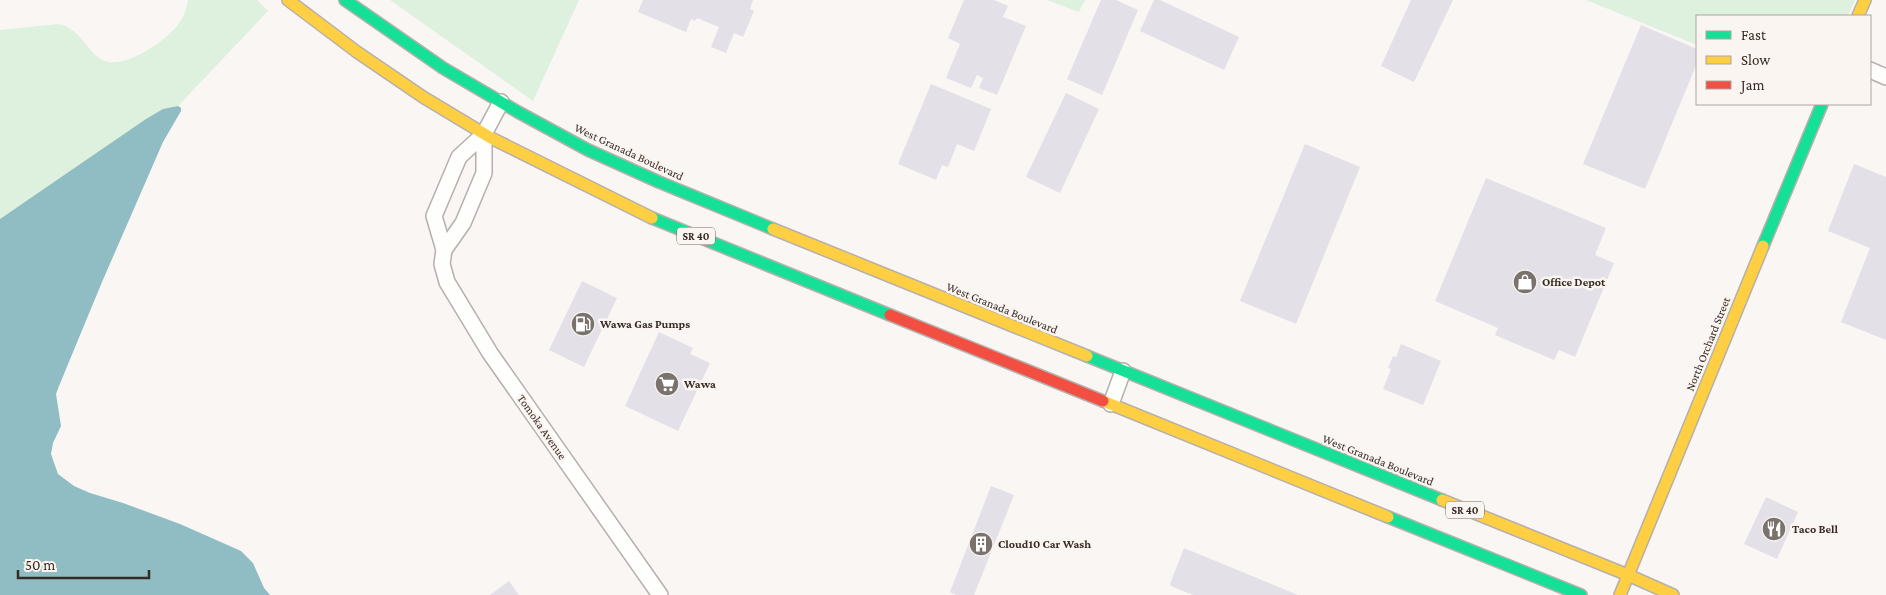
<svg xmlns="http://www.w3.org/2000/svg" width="1886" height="595" font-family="'Crimson Pro',serif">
  <rect width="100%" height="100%" fill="#f9f6f4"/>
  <g fill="#def0de">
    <path d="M 188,0 L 257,0 L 268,11 L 178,106 L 163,109 L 0,219 L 0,30 L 58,24 C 82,28 87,55 105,61 C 126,69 169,39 180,22 C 184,16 187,7 188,0 Z"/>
    <polygon points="390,0 579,0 533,101"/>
    <polygon points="1047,0 1085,0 1079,12"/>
    <polygon points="1586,0 1855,0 1848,16 1697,16 1697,45"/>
  </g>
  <polygon fill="#8fbdc3" points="178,106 181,108 181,111 163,142 102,282 59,386 56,394 61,426 53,443 51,454 58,474 74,486 90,493 123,503 180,524 241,551 253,563 264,588 270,595 0,595 0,219 146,119 163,109"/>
  <g fill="#e4e0e7">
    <polygon points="643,0 753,0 750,9 754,11 743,37 734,33 726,53 711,47 719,27 697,18 695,21 691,19 686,32 638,12"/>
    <polygon points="964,0 994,0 1008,6 1003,17 1026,26 997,95 979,88 983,78 977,75 971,88 946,78 960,44 948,38"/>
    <polygon points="1101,0 1116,0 1138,10 1102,95 1067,79"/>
    <polygon points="1154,0 1160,0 1239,37 1224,70 1140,31"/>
    <polygon points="1411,0 1453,0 1414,82 1381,66"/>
    <polygon points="1641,25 1697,49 1697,63 1645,189 1583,164"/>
    <polygon points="931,84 991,109 974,151 957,144 948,167 942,165 936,180 898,164"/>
    <polygon points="1066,93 1099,109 1060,193 1026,177"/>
    <polygon points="1305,144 1360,167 1296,324 1240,301"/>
    <polygon points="1854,164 1886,177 1886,340 1841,322 1870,248 1828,231"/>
    <polygon points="1486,178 1606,228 1595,255 1614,263 1575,357 1559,350 1554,360 1495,335 1498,328 1435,301"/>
    <polygon points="582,281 617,298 584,367 549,350"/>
    <polygon points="659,332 693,348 690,354 710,363 678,431 625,406"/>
    <polygon points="1401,344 1441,361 1423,405 1383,389 1391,369 1388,368 1393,356 1396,357"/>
    <polygon points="991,486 1014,495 974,595 956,595 950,592"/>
    <polygon points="1766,497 1798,512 1777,559 1744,544"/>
    <polygon points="1184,548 1298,595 1193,595 1171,586 1170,584"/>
    <polygon points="509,581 519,595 490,595"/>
  </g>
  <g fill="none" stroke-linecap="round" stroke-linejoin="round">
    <g stroke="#b5b0ab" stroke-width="18">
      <g id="street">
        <polyline points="1870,70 1886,77"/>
        <polyline points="501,102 484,134 459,157 434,216 444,250 442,264 447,282 490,353 660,595"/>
        <polyline points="444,250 463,223 484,173 484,134"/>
        <polyline points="1111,404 1123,371"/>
      </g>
    </g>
    <g stroke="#b5b0ab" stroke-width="14">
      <g id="fast">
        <polyline points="345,0 443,68 518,112 588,150 659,182 773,229"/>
        <polyline points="652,218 890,315"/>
        <polyline points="1763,246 1822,104"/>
        <polyline points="1087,356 1442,500"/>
        <polyline points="1388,517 1581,595"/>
      </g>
    </g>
    <g stroke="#b5b0ab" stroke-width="14">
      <g id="slow">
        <polyline points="288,0 357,52 423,97 491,138 652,218"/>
        <polyline points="1858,16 1865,0"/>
        <polyline points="773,229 1087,356"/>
        <polyline points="1103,401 1388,517"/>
        <polyline points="1442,500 1628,575 1673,595"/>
        <polyline points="1620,595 1763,246"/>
      </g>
    </g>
    <g stroke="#b5b0ab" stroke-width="14">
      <polyline id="jam" points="890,315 1103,401"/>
    </g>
    <use href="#street" stroke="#fefefd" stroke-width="15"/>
    <use href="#fast" stroke="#16e098" stroke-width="11"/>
    <use href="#slow" stroke="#ffcf43" stroke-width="11"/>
    <use href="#jam" stroke="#f24e42" stroke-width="11"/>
  </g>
  <defs>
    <g id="shop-disc" transform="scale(1.25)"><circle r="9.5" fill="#7a726d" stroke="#fbf5f2"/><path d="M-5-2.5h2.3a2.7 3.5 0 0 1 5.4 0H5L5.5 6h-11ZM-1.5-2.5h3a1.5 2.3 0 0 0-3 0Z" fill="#fff"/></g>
    <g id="fuel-disc" transform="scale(1.25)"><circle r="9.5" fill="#7a726d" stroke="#fbf5f2"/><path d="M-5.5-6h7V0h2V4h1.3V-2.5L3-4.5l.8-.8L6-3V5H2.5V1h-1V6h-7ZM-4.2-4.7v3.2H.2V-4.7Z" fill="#fff"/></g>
    <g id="supermarket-disc" transform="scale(1.25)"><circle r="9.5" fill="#7a726d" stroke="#fbf5f2"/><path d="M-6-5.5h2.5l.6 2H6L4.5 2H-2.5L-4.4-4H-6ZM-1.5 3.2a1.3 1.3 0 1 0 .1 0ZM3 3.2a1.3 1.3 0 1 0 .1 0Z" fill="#fff"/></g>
    <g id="restaurant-disc" transform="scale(1.25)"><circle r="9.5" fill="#7a726d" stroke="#fbf5f2"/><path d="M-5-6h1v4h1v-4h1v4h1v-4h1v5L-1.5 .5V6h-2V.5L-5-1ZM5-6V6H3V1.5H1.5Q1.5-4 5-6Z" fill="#fff"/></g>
    <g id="building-disc" transform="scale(1.25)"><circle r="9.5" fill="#7a726d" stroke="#fbf5f2"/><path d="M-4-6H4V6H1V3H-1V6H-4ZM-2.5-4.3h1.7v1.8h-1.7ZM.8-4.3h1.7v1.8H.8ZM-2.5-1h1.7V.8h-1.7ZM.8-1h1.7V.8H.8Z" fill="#fff"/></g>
  </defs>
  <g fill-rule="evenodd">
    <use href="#shop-disc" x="1525" y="282"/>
    <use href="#fuel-disc" x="583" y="324"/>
    <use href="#supermarket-disc" x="667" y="384"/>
    <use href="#restaurant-disc" x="1774" y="529"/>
    <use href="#building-disc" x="981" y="544"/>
  </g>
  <g text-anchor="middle" stroke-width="5" stroke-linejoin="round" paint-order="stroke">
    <g fill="#fbf5f2" stroke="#716862" stroke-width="1">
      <rect x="677" y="227.5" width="38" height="17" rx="4"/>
      <rect x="1446" y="501.5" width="38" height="17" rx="4"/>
    </g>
    <g font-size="11" font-weight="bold" fill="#362b24">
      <text x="696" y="240">SR 40</text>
      <text x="1465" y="514">SR 40</text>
    </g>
    <g font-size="12" fill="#362b24" stroke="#fbf5f2">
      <text transform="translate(629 152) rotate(25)" y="4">West Granada Boulevard</text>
      <text transform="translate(1002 308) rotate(22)" y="4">West Granada Boulevard</text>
      <text transform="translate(1708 344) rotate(-68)" y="4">North Orchard Street</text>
      <text transform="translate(542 427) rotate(55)" y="4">Tomoka Avenue</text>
      <text transform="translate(1378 460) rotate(22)" y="4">West Granada Boulevard</text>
    </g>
    <g font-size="12" font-weight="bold" fill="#362b24" stroke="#fbf5f2" text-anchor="start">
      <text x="1542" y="286">Office Depot</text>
      <text x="600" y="328">Wawa Gas Pumps</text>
      <text x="684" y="388">Wawa</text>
      <text x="1792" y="533">Taco Bell</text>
      <text x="998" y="548">Cloud10 Car Wash</text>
    </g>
  </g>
  <rect x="1696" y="15" width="175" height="90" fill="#fbf5f2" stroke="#aca4a0"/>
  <rect x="1706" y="31" width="25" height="8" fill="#16e098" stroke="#aca4a0"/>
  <text x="1741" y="40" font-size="15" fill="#362b24">Fast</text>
  <rect x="1706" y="56" width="25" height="8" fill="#ffcf43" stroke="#aca4a0"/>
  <text x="1741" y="65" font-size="15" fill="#362b24">Slow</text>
  <rect x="1706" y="81" width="25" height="8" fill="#f24e42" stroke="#aca4a0"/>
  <text x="1741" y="90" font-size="15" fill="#362b24">Jam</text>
  <path d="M18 570v8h131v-8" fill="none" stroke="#362b24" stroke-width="2.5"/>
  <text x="25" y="570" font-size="15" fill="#362b24" stroke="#fbf5f2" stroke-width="4" paint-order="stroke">50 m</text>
</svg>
